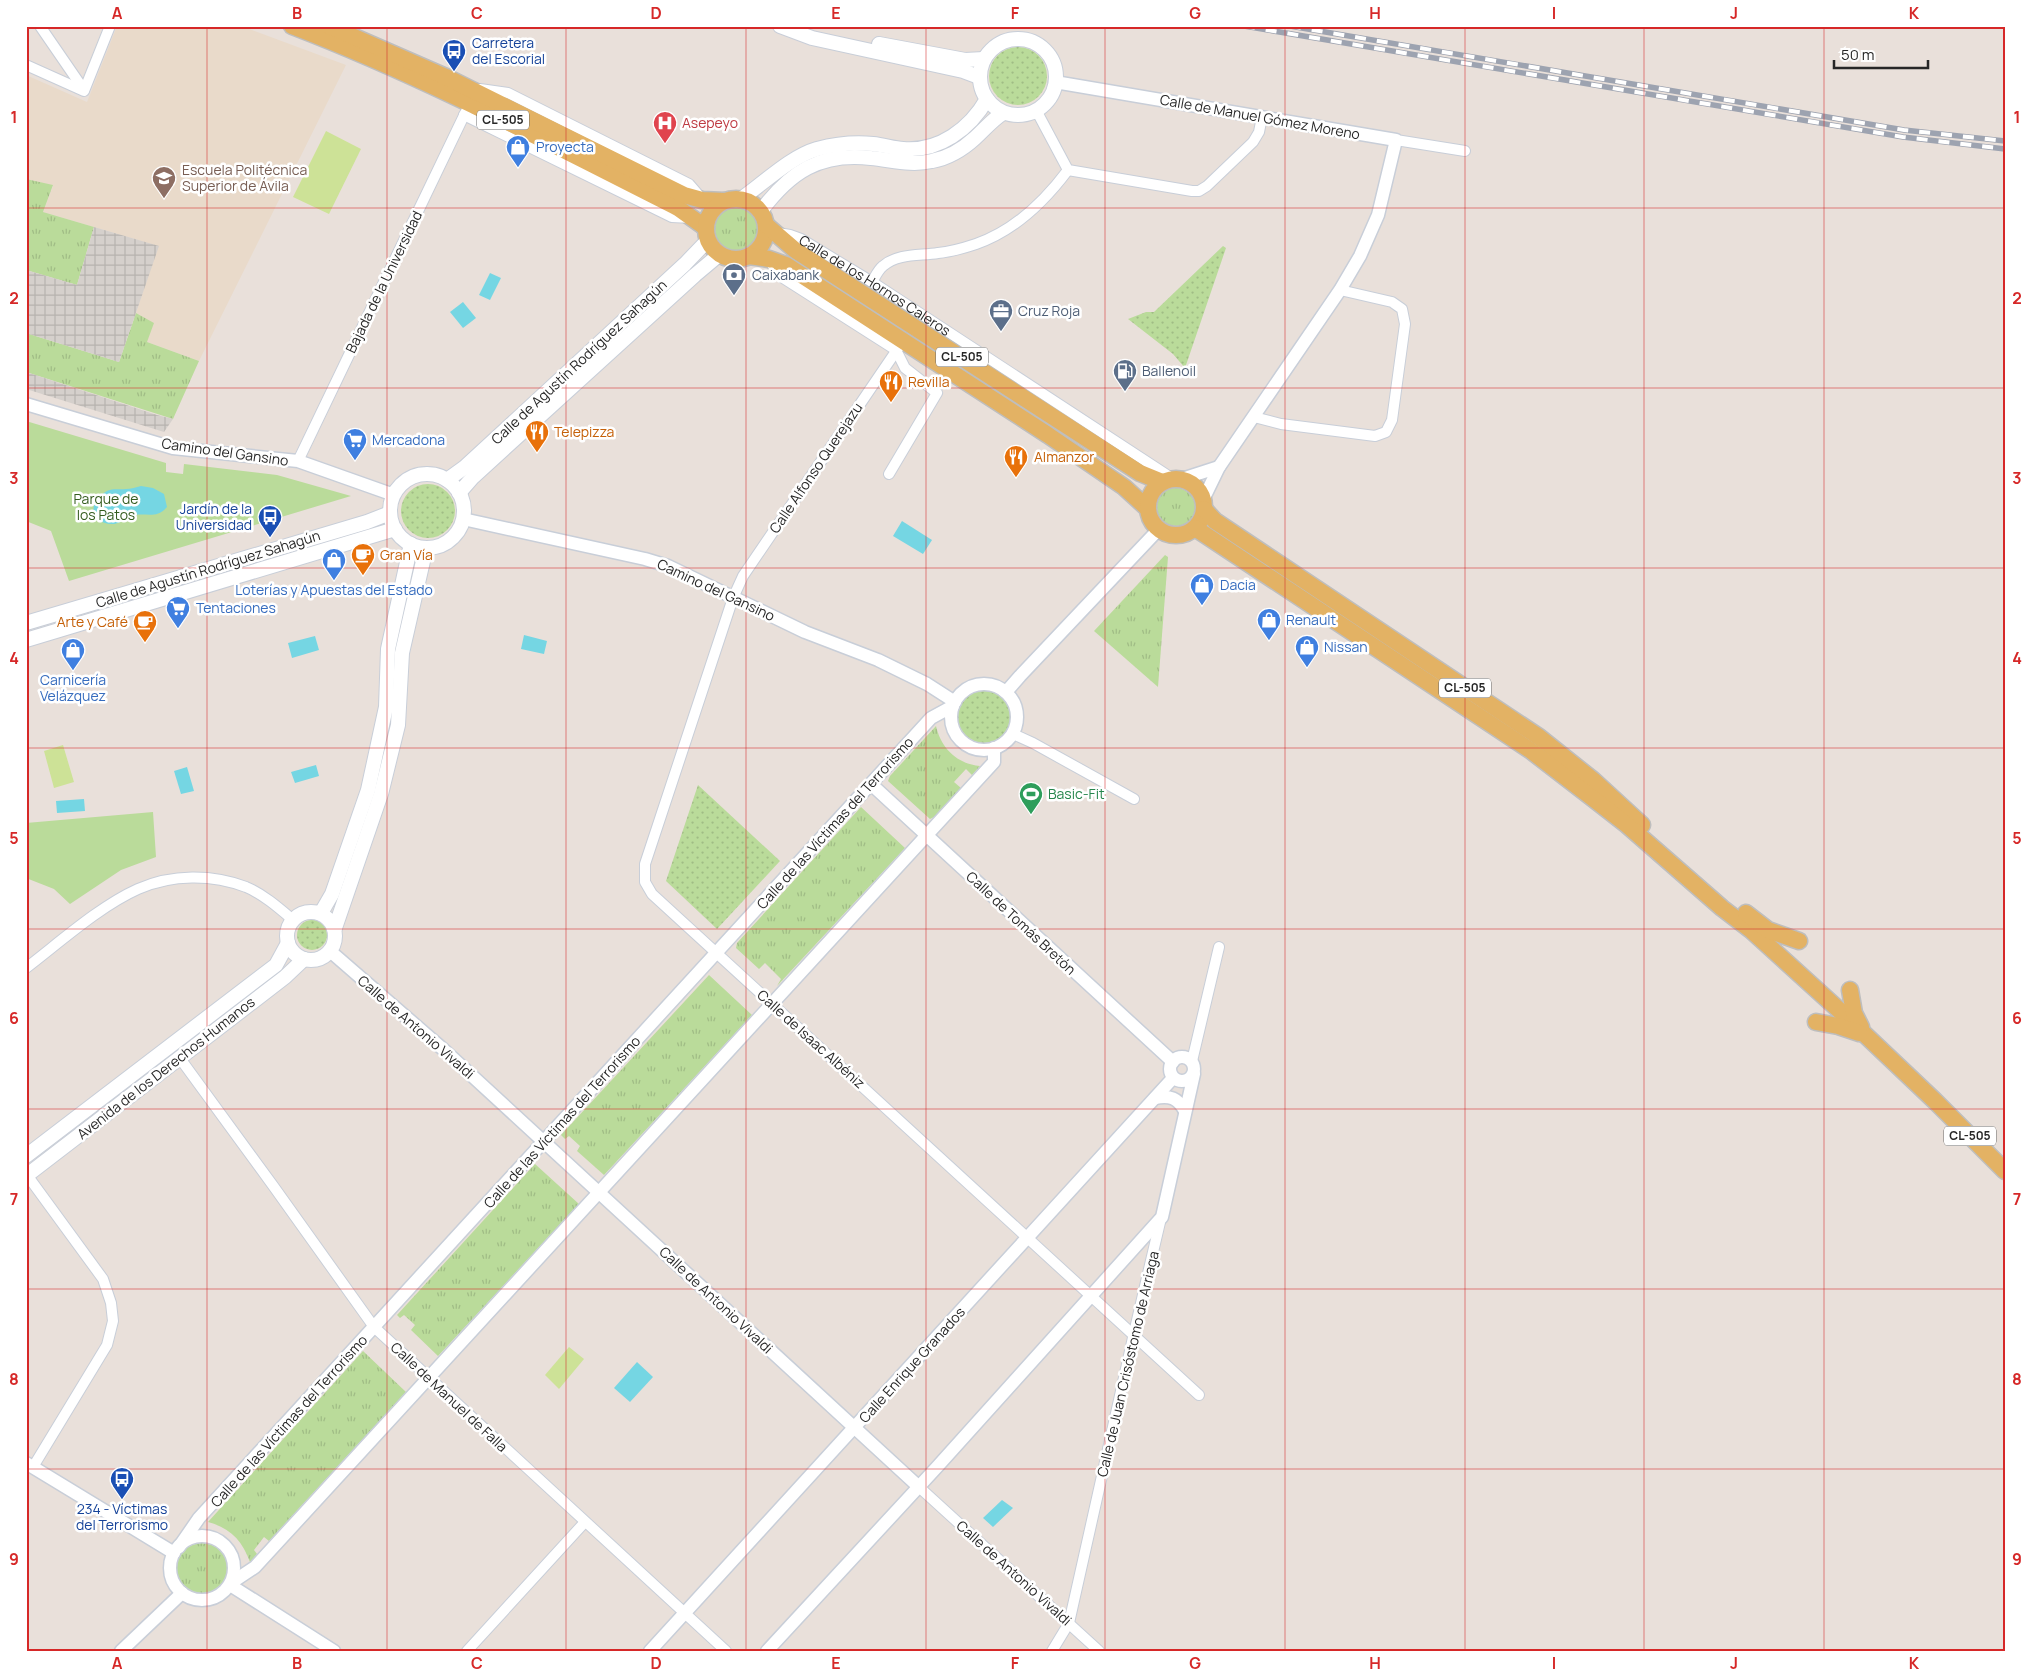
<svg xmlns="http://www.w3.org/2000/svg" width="2031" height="1677" font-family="Manrope,sans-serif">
  <defs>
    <pattern id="grass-tufts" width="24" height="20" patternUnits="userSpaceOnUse" patternTransform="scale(1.25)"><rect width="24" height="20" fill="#badb9a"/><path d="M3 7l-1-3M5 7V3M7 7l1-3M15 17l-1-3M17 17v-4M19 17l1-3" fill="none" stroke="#a0bc85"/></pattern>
    <pattern id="garden-dots" width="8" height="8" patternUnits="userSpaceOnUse" patternTransform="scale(1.25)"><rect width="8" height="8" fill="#badb9a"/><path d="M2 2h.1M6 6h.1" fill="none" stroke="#a0bc85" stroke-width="1.8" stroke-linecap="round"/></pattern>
    <pattern id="plaza-grid" width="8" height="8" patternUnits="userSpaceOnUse" patternTransform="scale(1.25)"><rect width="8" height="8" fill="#d5d0cc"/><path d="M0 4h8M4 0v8" fill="none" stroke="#b7b3af"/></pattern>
  </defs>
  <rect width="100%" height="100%" fill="#e9e0da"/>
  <polygon fill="#e9daca" points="117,26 241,26 346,65 199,361 147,342 153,323 136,313 158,246 43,212 53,186 26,179 26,75 87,102"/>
  <g fill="url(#grass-tufts)">
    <polygon points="26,179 53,185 43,212 94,227 77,285 26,270"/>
    <circle cx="737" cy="229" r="22"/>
    <polygon points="136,313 154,323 147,342 199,361 173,419 26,372 26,333 119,362"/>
    <circle cx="1176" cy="507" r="19"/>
    <polygon points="1165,555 1168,557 1158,687 1094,631"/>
    <path d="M 936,726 C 941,748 957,764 980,766 L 972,775 L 966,769 L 954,782 L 961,788 L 934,817 L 930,819 L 888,781 L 890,776 Z"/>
    <polygon points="861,807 905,848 777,986 781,979 765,963 759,969 736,948 737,943"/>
    <polygon points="709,975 752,1015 604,1175 577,1151 580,1146 569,1136 565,1139 561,1135"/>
    <polygon points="535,1164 579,1204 438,1356 411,1330 415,1325 404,1315 400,1318 397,1315"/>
    <path d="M 363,1351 L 406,1392 L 269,1541 L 264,1537 L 254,1550 L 257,1554 L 250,1562 C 242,1540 230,1528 208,1522 Z"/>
    <circle cx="202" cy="1569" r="26"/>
  </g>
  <g fill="#badb9a">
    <polygon points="26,421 166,463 166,472 183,474 184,464 277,475 351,496 69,581 51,531 26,521"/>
    <polygon points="153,812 156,857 121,870 70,904 54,889 26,878 26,823"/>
  </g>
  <g fill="url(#garden-dots)">
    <circle cx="1018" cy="76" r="29"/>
    <polygon points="1223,246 1226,248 1185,368 1173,354 1128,319 1146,312 1154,312"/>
    <circle cx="428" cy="511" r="27"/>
    <circle cx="984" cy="716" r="27"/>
    <polygon points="698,785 780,861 717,929 666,881"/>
    <circle cx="312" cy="935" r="15"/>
  </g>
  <g fill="#cde297">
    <polygon points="326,131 361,149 329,214 293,197"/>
    <polygon points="63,745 74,782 54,788 44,751"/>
    <polygon points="569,1347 584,1359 559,1389 545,1375"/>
  </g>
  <g fill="url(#plaza-grid)">
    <polygon points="94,227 159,246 119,362 26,333 26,270 77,285"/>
    <polygon points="26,372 157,415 173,419 164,432 26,389"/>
  </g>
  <g fill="#75d6e3">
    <polygon points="490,273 501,278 490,300 479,295"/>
    <polygon points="463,302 476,318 463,328 450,312"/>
    <path d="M 141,486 L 153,488 L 164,494 L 167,507 C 157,519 147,513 135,515 C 127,516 123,523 114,524 C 89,525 87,502 107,491 C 114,488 119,490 126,489 C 131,489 136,487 141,486 Z"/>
    <polygon points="902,521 932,540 923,554 893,536"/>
    <polygon points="524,635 547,641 544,654 521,649"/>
    <polygon points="315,636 319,650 292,658 288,643"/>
    <polygon points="316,765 319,776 295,783 291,772"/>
    <polygon points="187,767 194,791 181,794 174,771"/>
    <polygon points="84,799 85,811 57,813 56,801"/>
    <polygon points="637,1362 653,1377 630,1402 614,1388"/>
    <polygon points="1002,1500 1013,1508 993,1527 983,1518"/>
  </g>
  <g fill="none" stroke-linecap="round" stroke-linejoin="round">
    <g stroke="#c8ced8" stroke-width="12">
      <g id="minor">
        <polyline points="40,26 84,90"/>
        <polyline points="26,65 84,91 110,26"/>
        <polyline points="480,89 508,93 689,184 702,199"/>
        <polyline points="1036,110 1068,170 1192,191 1199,191 1207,186 1253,142 1259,132 1262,117"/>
        <polyline points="464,115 672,217 691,218"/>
        <polyline points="1396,140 1465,151"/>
        <path id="s1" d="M 778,233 L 790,235 L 801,239 L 872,282 L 1173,479"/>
        <polyline points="769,260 780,276 896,350 905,368 937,393 889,474"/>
        <path d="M 872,282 C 875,277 878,270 883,266 C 898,253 920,256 938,253 C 950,252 964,248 976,244 C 1014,231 1044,202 1068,170"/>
        <polyline points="903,341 743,576 733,598 645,864 645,882 652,894 1199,1395"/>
        <polyline points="1254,417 1281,424 1375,436 1386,432 1392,420 1405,324 1402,309 1392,302 1340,290"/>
        <polyline points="298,461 470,103"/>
        <polyline points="1013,734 1033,743 1134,799"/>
        <path d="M 26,968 C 60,942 100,906 138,889 C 172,874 212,874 246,887 C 263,894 279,908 293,920"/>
        <polyline points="179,1057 274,1187 374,1327 726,1651"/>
        <polyline points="1192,1061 1219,947"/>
        <polyline points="27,1175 103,1279 111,1303 113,1321 107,1345 33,1467"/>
        <polyline points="919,1487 1099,1651"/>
        <polyline points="467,1651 585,1522"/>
        <polyline points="1052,1651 1069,1623 1134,1333 1161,1218"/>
      </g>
    </g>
    <g stroke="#c8ced8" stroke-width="15">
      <g id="tertiary">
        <polyline points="1055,82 1396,140 1378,215 1360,256 1340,290 1219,467 1203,500"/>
        <polyline points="26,404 173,448 298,461 394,495"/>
        <polyline points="1182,479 1219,467"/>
        <polyline points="463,519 645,559 668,566 805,632 878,660 927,684 955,702"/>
        <circle cx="984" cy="717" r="33"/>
        <polyline points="1006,692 1020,676 1158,530"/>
        <polyline points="871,784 1173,1062"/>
        <polyline points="330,951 444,1050 919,1487"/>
        <circle cx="1182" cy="1069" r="12"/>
        <path d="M 1155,1098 C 1170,1095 1178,1098 1185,1111"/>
        <polyline points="26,1463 174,1553"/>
        <circle cx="202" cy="1568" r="32"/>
        <polyline points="179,1547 199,1518 931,718 953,706"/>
        <polyline points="231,1583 255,1567 926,836 994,762 994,748"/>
        <polyline points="230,1585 334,1651"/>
        <polyline points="121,1651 182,1593"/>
        <polyline points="650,1651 1173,1078"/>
        <polyline points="767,1651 937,1467 1162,1217 1194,1074"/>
      </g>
    </g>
    <g stroke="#c8ced8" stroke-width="16">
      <g id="secondary">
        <polyline points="780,26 812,38 963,71 979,77"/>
        <circle cx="1018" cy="77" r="38"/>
        <polyline points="879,44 965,60 984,59"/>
        <path d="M 741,199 C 764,183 790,157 817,149 C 836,144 854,142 873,144 C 883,145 893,148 903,149 C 939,152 970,129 987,99"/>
        <path d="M 761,211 C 790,172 820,152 871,158 C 892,160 911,166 932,161 C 948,158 963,149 975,138 C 985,129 992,120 1003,113"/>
        <circle cx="427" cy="511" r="37"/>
        <polyline points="447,480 465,467 685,264 708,240"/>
        <polyline points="459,493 473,477 695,275 720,254"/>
        <polyline points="26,623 367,522 390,513"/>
        <polyline points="26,640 395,529"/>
        <circle cx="311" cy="936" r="24"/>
        <polyline points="321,913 332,894 368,790 386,707 388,649 411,544"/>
        <polyline points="335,928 381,794 398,725 402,653 426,548"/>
        <polyline points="26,1156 276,965 288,943"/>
        <polyline points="26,1176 285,977 304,959"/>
      </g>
    </g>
    <g stroke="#bebebe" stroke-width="19">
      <g id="primary">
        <path d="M 292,26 C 425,77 551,144 678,208 L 706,228"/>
        <polyline points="329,26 446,77 684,195 702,200 724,201"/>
        <circle cx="736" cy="229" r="30"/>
        <polyline points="766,225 795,250 1140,473 1162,482"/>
        <polyline points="749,256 769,259 786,265 1048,435 1124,487 1147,508"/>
        <circle cx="1176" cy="507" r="28"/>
        <polyline points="1204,509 1215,521 1539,737 1593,780 1642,825"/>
        <polyline points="1195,528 1530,750 1591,797 1627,825 1722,908 1752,931 1839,1010 1935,1101 2005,1171"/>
        <polyline points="1746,913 1768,930 1799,941"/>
        <polyline points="1850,990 1854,1013 1861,1027"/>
        <polyline points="1816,1022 1838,1026 1859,1033"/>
      </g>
    </g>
    <use href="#minor" stroke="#fff" stroke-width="10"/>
    <use href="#tertiary" stroke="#fff" stroke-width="12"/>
    <use href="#secondary" stroke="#fff" stroke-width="14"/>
    <use href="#primary" stroke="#e3b264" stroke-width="16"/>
    <g stroke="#9da3b0" stroke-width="5.5">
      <g id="rail">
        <polyline points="1244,26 1903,137 2005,149"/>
        <polyline points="1290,26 1904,130 2005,141"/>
      </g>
    </g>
    <use href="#rail" stroke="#fff" stroke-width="4" stroke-dasharray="11" stroke-linecap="butt"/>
  </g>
  <path fill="none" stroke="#d62828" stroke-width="1" stroke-opacity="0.55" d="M 207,26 L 207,1651M 387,26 L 387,1651M 566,26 L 566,1651M 746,26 L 746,1651M 926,26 L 926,1651M 1105,26 L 1105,1651M 1285,26 L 1285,1651M 1465,26 L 1465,1651M 1644,26 L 1644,1651M 1824,26 L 1824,1651M 26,208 L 2005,208M 26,388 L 2005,388M 26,568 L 2005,568M 26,748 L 2005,748M 26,929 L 2005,929M 26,1109 L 2005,1109M 26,1289 L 2005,1289M 26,1469 L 2005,1469"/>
  <defs>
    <g id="bus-pin" transform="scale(1.25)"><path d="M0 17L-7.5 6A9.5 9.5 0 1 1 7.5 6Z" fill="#1a4fb4" stroke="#fff"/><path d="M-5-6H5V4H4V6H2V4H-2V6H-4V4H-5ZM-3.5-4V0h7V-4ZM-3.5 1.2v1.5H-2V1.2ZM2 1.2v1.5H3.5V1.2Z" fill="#fff"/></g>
    <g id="hospital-pin" transform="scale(1.25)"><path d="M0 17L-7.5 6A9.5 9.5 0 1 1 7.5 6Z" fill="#e0444e" stroke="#fff"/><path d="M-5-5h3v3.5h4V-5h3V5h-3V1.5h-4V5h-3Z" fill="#fff"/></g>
    <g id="shop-pin" transform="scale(1.25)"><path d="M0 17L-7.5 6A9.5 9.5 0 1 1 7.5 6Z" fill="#3f7fe0" stroke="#fff"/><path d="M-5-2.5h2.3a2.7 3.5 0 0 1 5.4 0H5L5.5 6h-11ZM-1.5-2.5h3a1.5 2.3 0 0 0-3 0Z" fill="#fff"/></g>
    <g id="university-pin" transform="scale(1.25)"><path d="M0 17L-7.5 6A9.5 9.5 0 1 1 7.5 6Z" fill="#8d6e63" stroke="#fff"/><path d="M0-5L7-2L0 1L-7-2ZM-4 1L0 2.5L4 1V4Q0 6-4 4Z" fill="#fff"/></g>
    <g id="bank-pin" transform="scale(1.25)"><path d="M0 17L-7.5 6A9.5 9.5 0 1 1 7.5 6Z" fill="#5c6f8a" stroke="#fff"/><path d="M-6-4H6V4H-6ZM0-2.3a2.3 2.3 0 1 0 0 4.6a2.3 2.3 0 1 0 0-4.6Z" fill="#fff"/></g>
    <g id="office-pin" transform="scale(1.25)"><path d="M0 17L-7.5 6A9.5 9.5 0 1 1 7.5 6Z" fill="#5c6f8a" stroke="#fff"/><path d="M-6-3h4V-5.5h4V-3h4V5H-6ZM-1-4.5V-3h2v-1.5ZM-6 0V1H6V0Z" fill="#fff"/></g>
    <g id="fuel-pin" transform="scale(1.25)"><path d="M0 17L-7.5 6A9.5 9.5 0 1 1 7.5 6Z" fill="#5c6f8a" stroke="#fff"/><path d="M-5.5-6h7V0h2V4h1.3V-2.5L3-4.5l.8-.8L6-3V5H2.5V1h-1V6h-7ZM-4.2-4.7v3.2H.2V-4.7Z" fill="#fff"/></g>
    <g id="restaurant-pin" transform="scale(1.25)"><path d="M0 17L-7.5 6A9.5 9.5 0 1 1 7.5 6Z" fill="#e8710a" stroke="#fff"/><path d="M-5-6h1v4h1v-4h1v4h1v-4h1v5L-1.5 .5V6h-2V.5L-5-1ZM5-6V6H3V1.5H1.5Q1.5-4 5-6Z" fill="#fff"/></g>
    <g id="supermarket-pin" transform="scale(1.25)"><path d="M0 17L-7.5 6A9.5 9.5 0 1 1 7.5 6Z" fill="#3f7fe0" stroke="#fff"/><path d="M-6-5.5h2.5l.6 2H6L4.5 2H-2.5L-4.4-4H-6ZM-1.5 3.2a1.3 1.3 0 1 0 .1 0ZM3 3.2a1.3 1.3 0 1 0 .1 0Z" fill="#fff"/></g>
    <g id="cafe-pin" transform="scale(1.25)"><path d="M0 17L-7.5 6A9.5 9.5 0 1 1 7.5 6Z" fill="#e8710a" stroke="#fff"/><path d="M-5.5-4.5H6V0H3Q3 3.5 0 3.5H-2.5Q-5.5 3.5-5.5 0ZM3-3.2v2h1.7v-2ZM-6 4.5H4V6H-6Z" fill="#fff"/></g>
    <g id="stadium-pin" transform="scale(1.25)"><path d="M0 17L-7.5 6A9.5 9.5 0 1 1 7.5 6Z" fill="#2e9e5b" stroke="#fff"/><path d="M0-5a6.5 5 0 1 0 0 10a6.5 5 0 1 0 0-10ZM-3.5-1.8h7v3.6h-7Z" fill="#fff"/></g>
  </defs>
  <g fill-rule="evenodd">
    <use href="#bus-pin" x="454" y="51"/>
    <use href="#hospital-pin" x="665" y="123"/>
    <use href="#shop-pin" x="518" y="147"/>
    <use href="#university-pin" x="164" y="178"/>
    <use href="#bank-pin" x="734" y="275"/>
    <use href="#office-pin" x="1001" y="311"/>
    <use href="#fuel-pin" x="1125" y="371"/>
    <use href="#restaurant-pin" x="891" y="382"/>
    <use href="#restaurant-pin" x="537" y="432"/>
    <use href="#supermarket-pin" x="355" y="440"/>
    <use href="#restaurant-pin" x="1016" y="457"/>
    <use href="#bus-pin" x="270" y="517"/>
    <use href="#cafe-pin" x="363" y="555"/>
    <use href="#shop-pin" x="334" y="560"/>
    <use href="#shop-pin" x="1202" y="585"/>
    <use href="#supermarket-pin" x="178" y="608"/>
    <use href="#shop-pin" x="1269" y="620"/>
    <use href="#cafe-pin" x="145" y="622"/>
    <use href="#shop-pin" x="1307" y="647"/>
    <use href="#shop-pin" x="73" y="650"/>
    <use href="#stadium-pin" x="1031" y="794"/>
    <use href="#bus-pin" x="122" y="1479"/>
  </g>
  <g text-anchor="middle" stroke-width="5" stroke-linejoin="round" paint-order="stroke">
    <g fill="#fff" stroke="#686868" stroke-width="1">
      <rect x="477" y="110.5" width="52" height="19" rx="4"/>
      <rect x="936" y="347.5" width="52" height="19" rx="4"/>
      <rect x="1439" y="678.5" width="52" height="19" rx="4"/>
      <rect x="1944" y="1126.5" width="52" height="19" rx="4"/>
    </g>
    <g font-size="12" font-weight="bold" fill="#272727">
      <text x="503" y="124">CL-505</text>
      <text x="962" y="361">CL-505</text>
      <text x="1465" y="692">CL-505</text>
      <text x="1970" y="1140">CL-505</text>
    </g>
    <g font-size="14" fill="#164399" stroke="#fff" text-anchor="start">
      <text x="472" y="48">Carretera<tspan x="472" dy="16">del Escorial</tspan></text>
      <text x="252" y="514" text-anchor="end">Jardín de la<tspan x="252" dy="16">Universidad</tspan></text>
      <text x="122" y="1514" text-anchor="middle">234 - Víctimas<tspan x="122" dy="16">del Terrorismo</tspan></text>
    </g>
    <g font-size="14" fill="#272727" stroke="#fff">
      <text transform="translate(1260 117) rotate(10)" y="5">Calle de Manuel Gómez Moreno</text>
      <text transform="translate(384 282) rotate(-64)" y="5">Bajada de la Universidad</text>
      <text dy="5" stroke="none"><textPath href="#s1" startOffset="111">Calle de los Hornos Caleros</textPath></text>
      <text transform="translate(579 362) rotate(-43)" y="5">Calle de Agustín Rodríguez Sahagún</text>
      <text transform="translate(225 452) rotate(8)" y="5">Camino del Gansino</text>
      <text transform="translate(816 468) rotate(-56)" y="5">Calle Alfonso Querejazu</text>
      <text transform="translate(208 569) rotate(-17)" y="5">Calle de Agustín Rodríguez Sahagún</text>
      <text transform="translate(716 590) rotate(25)" y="5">Camino del Gansino</text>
      <text transform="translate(835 823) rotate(-48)" y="5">Calle de las Víctimas del Terrorismo</text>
      <text transform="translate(1021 923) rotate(43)" y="5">Calle de Tomás Bretón</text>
      <text transform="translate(416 1027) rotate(41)" y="5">Calle de Antonio Vivaldi</text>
      <text transform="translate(811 1039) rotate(42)" y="5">Calle de Isaac Albéniz</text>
      <text transform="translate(166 1068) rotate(-38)" y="5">Avenida de los Derechos Humanos</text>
      <text transform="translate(562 1122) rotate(-48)" y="5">Calle de las Víctimas del Terrorismo</text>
      <text transform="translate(716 1300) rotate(43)" y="5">Calle de Antonio Vivaldi</text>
      <text transform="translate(1128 1364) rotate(-77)" y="5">Calle de Juan Crisóstomo de Arriaga</text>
      <text transform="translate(912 1365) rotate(-48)" y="5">Calle Enrique Granados</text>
      <text transform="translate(449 1397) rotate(43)" y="5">Calle de Manuel de Falla</text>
      <text transform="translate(289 1421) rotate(-48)" y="5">Calle de las Víctimas del Terrorismo</text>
      <text transform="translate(1014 1573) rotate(42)" y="5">Calle de Antonio Vivaldi</text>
    </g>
    <g font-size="14" fill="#be3a42" stroke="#fff" text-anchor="start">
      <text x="682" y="128">Asepeyo</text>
    </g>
    <g font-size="14" fill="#366cbe" stroke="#fff" text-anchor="start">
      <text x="536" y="152">Proyecta</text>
      <text x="372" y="445">Mercadona</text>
      <text x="1220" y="590">Dacia</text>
      <text x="334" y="595" text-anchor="middle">Loterías y Apuestas del Estado</text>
      <text x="196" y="613">Tentaciones</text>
      <text x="1286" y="625">Renault</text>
      <text x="1324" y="652">Nissan</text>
      <text x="73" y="685" text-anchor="middle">Carnicería<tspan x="73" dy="16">Velázquez</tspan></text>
    </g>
    <g font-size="14" fill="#785e54" stroke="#fff" text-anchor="start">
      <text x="182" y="175">Escuela Politécnica<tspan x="182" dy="16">Superior de Ávila</tspan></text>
    </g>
    <g font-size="14" fill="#4e5e75" stroke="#fff" text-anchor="start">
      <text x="752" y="280">Caixabank</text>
      <text x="1018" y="316">Cruz Roja</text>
      <text x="1142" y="376">Ballenoil</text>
    </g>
    <g font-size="14" fill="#c56008" stroke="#fff" text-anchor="start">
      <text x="908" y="387">Revilla</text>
      <text x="554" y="437">Telepizza</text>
      <text x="1034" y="462">Almanzor</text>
      <text x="380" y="560">Gran Vía</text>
      <text x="128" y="627" text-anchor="end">Arte y Café</text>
    </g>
    <g font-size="14" fill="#355c1f" stroke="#fff">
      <text x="106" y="504">Parque de<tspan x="106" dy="16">los Patos</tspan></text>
    </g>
    <g font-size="14" fill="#27864d" stroke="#fff" text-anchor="start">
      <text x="1048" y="799">Basic-Fit</text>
    </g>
  </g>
  <rect width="2031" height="1677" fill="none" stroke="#ffffff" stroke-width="55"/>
  <path d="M1834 60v8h94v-8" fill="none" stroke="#272727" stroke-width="2.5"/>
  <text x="1841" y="60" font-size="15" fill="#272727" stroke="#ffffff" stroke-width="4" paint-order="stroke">50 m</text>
  <rect x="28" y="28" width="1976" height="1622" fill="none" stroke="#d62828" stroke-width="2"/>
  <g font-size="16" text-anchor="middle" font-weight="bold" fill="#d62828">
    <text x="117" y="19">A</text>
    <text x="297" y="19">B</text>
    <text x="477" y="19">C</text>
    <text x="656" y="19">D</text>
    <text x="836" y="19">E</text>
    <text x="1015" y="19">F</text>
    <text x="1195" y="19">G</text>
    <text x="1375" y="19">H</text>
    <text x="1554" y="19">I</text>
    <text x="1734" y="19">J</text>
    <text x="1914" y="19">K</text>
    <text x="14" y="123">1</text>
    <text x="2017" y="123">1</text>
    <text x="14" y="304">2</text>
    <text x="2017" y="304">2</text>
    <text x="14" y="484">3</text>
    <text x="2017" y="484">3</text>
    <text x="14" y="664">4</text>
    <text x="2017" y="664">4</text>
    <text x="14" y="844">5</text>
    <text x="2017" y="844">5</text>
    <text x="14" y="1024">6</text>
    <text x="2017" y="1024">6</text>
    <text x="14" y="1205">7</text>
    <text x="2017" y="1205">7</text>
    <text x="14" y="1385">8</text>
    <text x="2017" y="1385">8</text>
    <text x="14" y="1565">9</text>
    <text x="2017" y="1565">9</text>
    <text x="117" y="1669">A</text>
    <text x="297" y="1669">B</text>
    <text x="477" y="1669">C</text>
    <text x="656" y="1669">D</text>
    <text x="836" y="1669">E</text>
    <text x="1015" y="1669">F</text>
    <text x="1195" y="1669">G</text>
    <text x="1375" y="1669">H</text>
    <text x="1554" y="1669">I</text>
    <text x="1734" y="1669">J</text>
    <text x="1914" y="1669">K</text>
  </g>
</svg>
